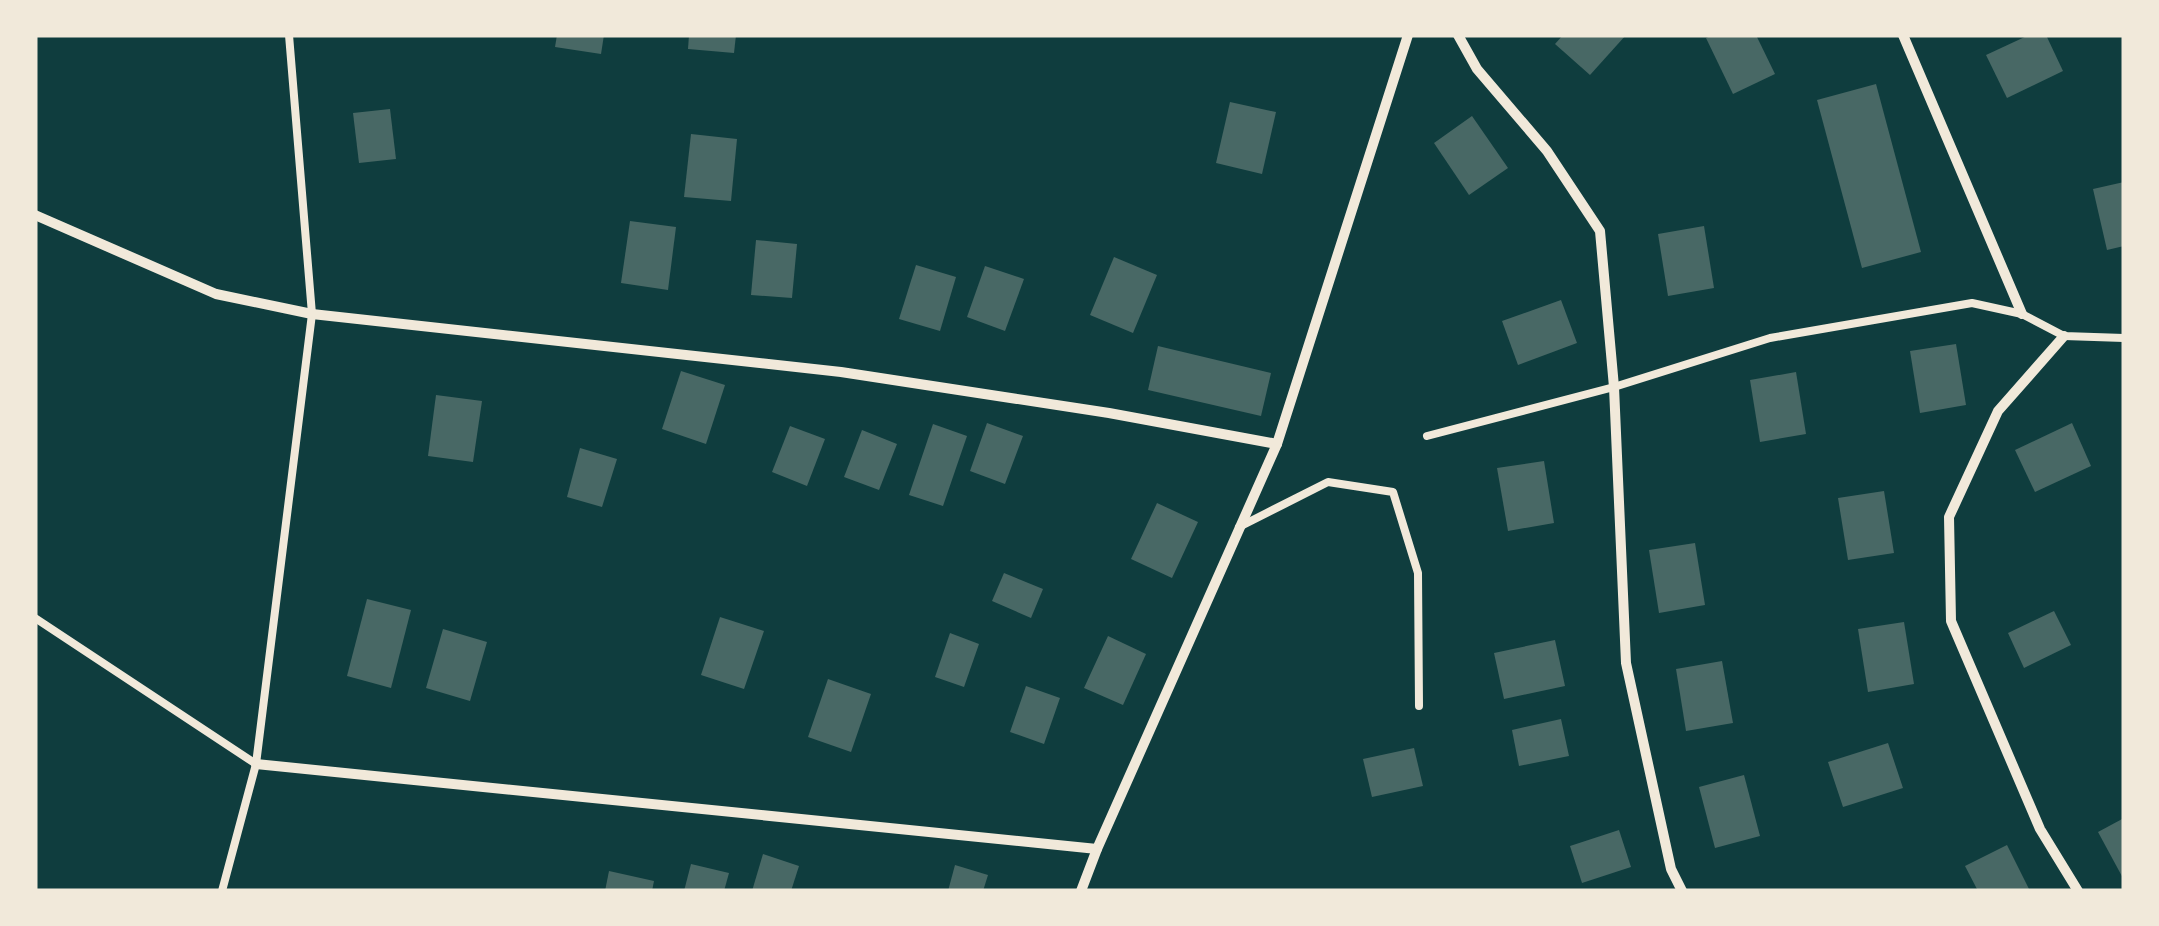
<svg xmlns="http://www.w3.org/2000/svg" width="2159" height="926" font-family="'IBM Plex Sans',sans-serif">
  <rect width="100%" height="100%" fill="#0f3d3e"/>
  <g fill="#486865">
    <polygon points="557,35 604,35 601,54 555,47"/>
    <polygon points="689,35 736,35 734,53 688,49"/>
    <polygon points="1563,35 1626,35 1590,75 1555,44"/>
    <polygon points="1713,35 1756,35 1775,74 1733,94 1706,38"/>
    <polygon points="2029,35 2046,35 2063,71 2007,98 1986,55"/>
    <polygon points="1876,84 1921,252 1862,268 1817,100"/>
    <polygon points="1230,102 1276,112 1262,174 1216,163"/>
    <polygon points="390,109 396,159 359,163 353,113"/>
    <polygon points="1472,116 1508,168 1469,195 1434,143"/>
    <polygon points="691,134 737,139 731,201 684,197"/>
    <polygon points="2124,182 2124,246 2107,250 2093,189"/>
    <polygon points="630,221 676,227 668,290 621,283"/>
    <polygon points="1704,226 1714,288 1668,296 1658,234"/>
    <polygon points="756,240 797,244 792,298 751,295"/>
    <polygon points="1114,257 1157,275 1133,333 1090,315"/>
    <polygon points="916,265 956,277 940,331 899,319"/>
    <polygon points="985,266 1024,279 1005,331 967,317"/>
    <polygon points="1561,300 1577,343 1518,365 1502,321"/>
    <polygon points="1956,344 1966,405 1920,413 1910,351"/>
    <polygon points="1158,346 1271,373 1261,416 1148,390"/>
    <polygon points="681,371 725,385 706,444 662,429"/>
    <polygon points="1796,372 1806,434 1760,442 1750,380"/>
    <polygon points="436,395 482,401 473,462 428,456"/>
    <polygon points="987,423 1023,436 1005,484 970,471"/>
    <polygon points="2072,423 2091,466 2035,492 2015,450"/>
    <polygon points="933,424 967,436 943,506 909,495"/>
    <polygon points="790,426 825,439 807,486 772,472"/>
    <polygon points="862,430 897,444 879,490 844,477"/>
    <polygon points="580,448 617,459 602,507 567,497"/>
    <polygon points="1544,461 1554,523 1508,531 1497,468"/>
    <polygon points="1884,491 1894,553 1848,560 1838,498"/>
    <polygon points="1157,503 1198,522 1172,578 1131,559"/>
    <polygon points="1695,543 1705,605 1659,613 1649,550"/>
    <polygon points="1004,573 1043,589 1031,618 992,601"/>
    <polygon points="367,599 411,610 391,688 347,676"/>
    <polygon points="2054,611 2071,645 2024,668 2008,633"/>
    <polygon points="720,617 764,631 744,689 701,675"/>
    <polygon points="1904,622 1914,684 1868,692 1858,629"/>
    <polygon points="443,629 487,642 470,701 426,688"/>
    <polygon points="950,633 979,644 964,687 935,677"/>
    <polygon points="1108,636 1146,654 1123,705 1084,688"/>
    <polygon points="1555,640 1565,686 1504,699 1494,653"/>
    <polygon points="1722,661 1733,723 1686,731 1676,669"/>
    <polygon points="828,679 871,694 851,752 808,737"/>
    <polygon points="1026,686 1060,698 1044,744 1010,732"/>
    <polygon points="1561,719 1569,756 1519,766 1512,730"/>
    <polygon points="1888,743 1903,788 1843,807 1828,762"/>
    <polygon points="1414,748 1423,786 1372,797 1363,759"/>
    <polygon points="1744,775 1760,836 1715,848 1699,787"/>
    <polygon points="2124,818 2124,880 2098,832"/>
    <polygon points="1619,830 1631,867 1582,883 1570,846"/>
    <polygon points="2007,845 2030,891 1978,891 1965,866"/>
    <polygon points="763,854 799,866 791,891 752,891"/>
    <polygon points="691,864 729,873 724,891 684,891"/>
    <polygon points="955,865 988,875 983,891 948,891"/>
    <polygon points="609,871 654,881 652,891 605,891"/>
  </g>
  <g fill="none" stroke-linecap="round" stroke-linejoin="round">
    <g stroke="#f1e9da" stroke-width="8">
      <polyline points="1427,436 1614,387 1770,338 1972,303 2022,314 2064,336 2124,338"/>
      <polyline points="1239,527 1328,482 1393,492 1418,573 1419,706"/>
      <polyline points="35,618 256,764"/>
      <polyline points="222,891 256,764 312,314 289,35"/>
    </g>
    <g stroke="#f1e9da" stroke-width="10">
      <polyline points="1458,35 1477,69 1547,151 1600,231 1614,387 1626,663 1671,869 1682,891"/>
      <polyline points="1903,35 2022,314"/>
      <polyline points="35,215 216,294 312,314 841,372 1109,413 1277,444"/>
      <polyline points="2064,336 1998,411 1949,517 1951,621 2040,829 2078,891"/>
      <polyline points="256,764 1097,849"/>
      <polyline points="1081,891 1097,849 1277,444 1408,35"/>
    </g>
  </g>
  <rect width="2159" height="926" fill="none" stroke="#f1e9da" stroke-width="75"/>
</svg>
